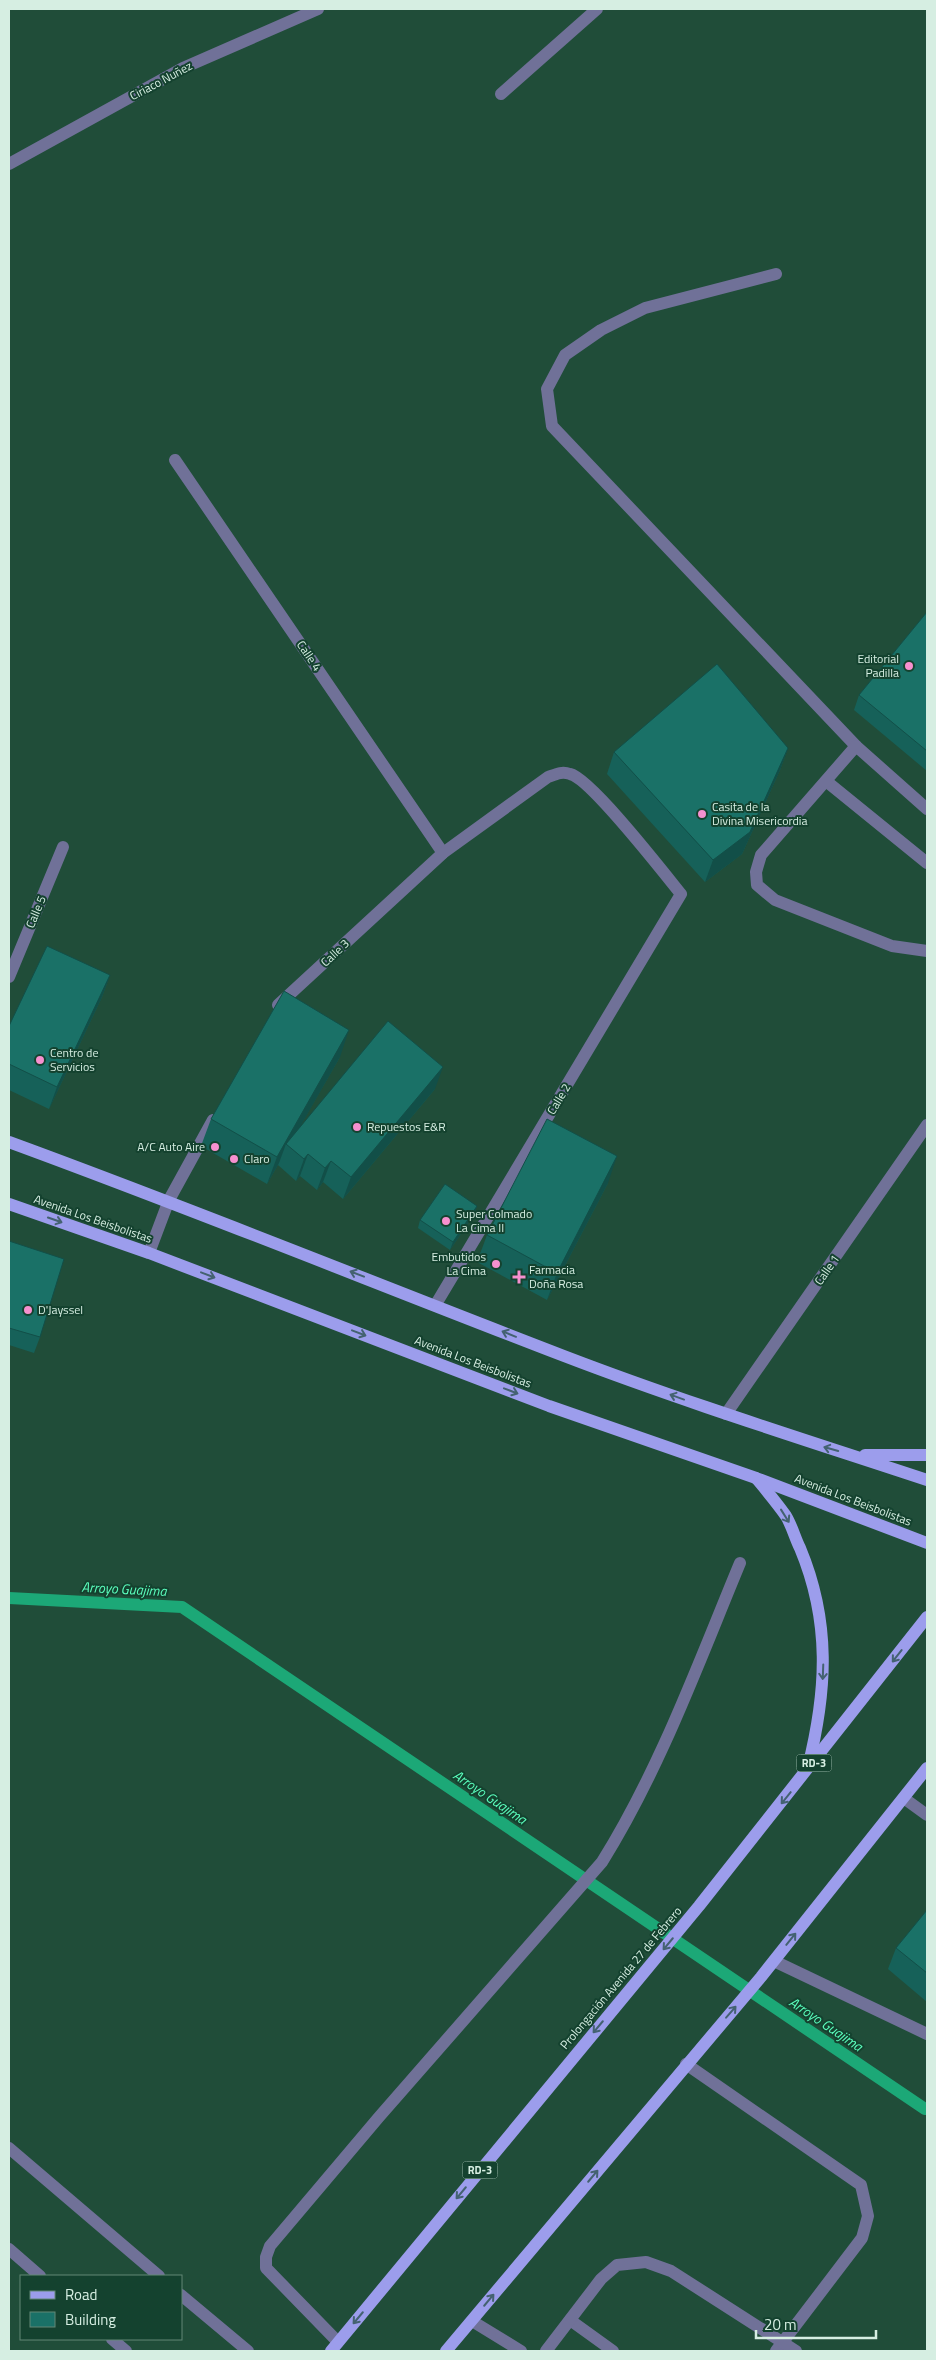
<svg xmlns="http://www.w3.org/2000/svg" width="936" height="2360" font-family="'Titillium Web',sans-serif">
  <rect width="100%" height="100%" fill="#204d39"/>
  <g fill="none" stroke-linecap="round" stroke-linejoin="round">
    <polyline stroke="#1ca877" stroke-width="12" points="9,1598 182,1607 925,2109"/>
    <g stroke="#707198" stroke-width="12">
      <polyline points="501,94 597,9"/>
      <polyline points="9,164 183,68 318,9"/>
      <polyline points="776,274 645,308 601,330 565,355 547,389 552,426 856,746"/>
      <polyline points="175,460 443,853"/>
      <polyline points="826,781 927,863"/>
      <polyline points="927,809 856,746 761,855 756,872 757,885 775,900 892,946 927,951"/>
      <polyline points="9,977 63,847"/>
      <path d="M 278,1005 L 443,853 L 548,777 C 556,774 562,771 570,774 C 590,778 664,873 681,894 L 436,1304"/>
      <polyline points="149,1253 169,1200 213,1120"/>
      <polyline points="726,1414 927,1125"/>
      <polyline points="905,1799 927,1815"/>
      <polyline points="774,1961 927,2034"/>
      <polyline points="686,2064 861,2185 868,2216 862,2238 776,2351"/>
      <polyline points="9,2148 159,2276"/>
      <polyline points="9,2249 40,2276"/>
      <polyline points="181,2295 248,2351"/>
      <polyline points="570,2320 613,2351"/>
      <polyline points="472,2321 521,2351"/>
      <polyline points="112,2339 126,2351"/>
      <path d="M 338,2342 L 266,2268 L 266,2257 L 270,2246 L 379,2117 L 602,1862 C 660,1769 698,1664 740,1563"/>
      <polyline points="546,2351 601,2279 617,2265 646,2262 671,2271 796,2351"/>
    </g>
    <g stroke="#9c9dec" stroke-width="12">
      <path d="M 9,1142 C 195,1210 379,1285 564,1356 C 684,1402 806,1440 927,1480"/>
      <polyline points="9,1204 149,1253 549,1406 756,1478 927,1543"/>
      <polyline points="865,1455 927,1455"/>
      <path d="M 756,1478 C 766,1490 777,1503 786,1516 C 792,1526 795,1538 800,1548 C 831,1622 827,1691 808,1767"/>
      <polyline points="331,2351 699,1906 927,1617"/>
      <polyline points="446,2351 761,1977 927,1768"/>
    </g>
  </g>
  <g fill="#166159">
    <polygon points="927,612 927,771 854,710 859,695"/>
    <polygon points="788,748 780,770 742,854 705,882 607,774 614,752"/>
    <polygon points="110,975 102,997 49,1109 9,1090 9,1026"/>
    <polygon points="340,1057 299,1128 435,1089 343,1199 323,1182 317,1190 300,1176 296,1181 278,1165 279,1163 267,1184 201,1146 211,1119"/>
    <polygon points="608,1183 547,1300 477,1262 487,1235"/>
    <polygon points="477,1206 474,1214 450,1250 418,1228 420,1220"/>
    <polygon points="9,1241 40,1337 34,1353 9,1345"/>
    <polygon points="927,1910 927,2002 888,1969 896,1948"/>
  </g>
  <g fill="#124f48">
    <polygon points="788,748 780,770 742,854 705,882 713,860"/>
    <polygon points="110,975 102,997 49,1109 57,1087"/>
    <polygon points="349,1030 340,1057 289,1146 286,1144 279,1163 267,1184 277,1157"/>
    <polygon points="443,1067 435,1089 343,1199 351,1177"/>
    <polygon points="308,1154 300,1176 296,1181 304,1159"/>
    <polygon points="617,1156 608,1183 547,1300 557,1273"/>
    <polygon points="331,1161 323,1182 317,1190 325,1168"/>
    <polygon points="477,1206 474,1214 450,1250 453,1242"/>
  </g>
  <g fill="#1a7167" stroke="#124f48">
    <polygon points="927,612 927,751 859,695"/>
    <polygon points="717,664 788,748 750,832 713,860 614,752"/>
    <polygon points="47,946 110,975 57,1087 9,1064 9,1026"/>
    <polygon points="284,991 349,1030 277,1157 211,1119"/>
    <polygon points="388,1021 443,1067 351,1177 331,1161 325,1168 308,1154 304,1159 286,1144"/>
    <polygon points="547,1119 617,1156 557,1273 487,1235"/>
    <polygon points="445,1184 477,1206 453,1242 420,1220"/>
    <polygon points="9,1241 64,1259 40,1337 9,1328"/>
    <polygon points="927,1910 927,1973 896,1948"/>
  </g>
  <defs><path id="oneway-shaft" d="M-6 0H5M1.5-3L5.5 0L1.5 3" fill="none" stroke-width="1.6" stroke-linecap="round" stroke-linejoin="round" transform="scale(1.25)"/></defs>
  <g stroke="#446271">
    <use href="#oneway-shaft" transform="translate(55 1220) rotate(19)"/>
    <use href="#oneway-shaft" transform="translate(357 1274) rotate(-159)"/>
    <use href="#oneway-shaft" transform="translate(208 1275) rotate(21)"/>
    <use href="#oneway-shaft" transform="translate(359 1333) rotate(21)"/>
    <use href="#oneway-shaft" transform="translate(509 1334) rotate(-158)"/>
    <use href="#oneway-shaft" transform="translate(511 1391) rotate(21)"/>
    <use href="#oneway-shaft" transform="translate(677 1397) rotate(-160)"/>
    <use href="#oneway-shaft" transform="translate(831 1449) rotate(-164)"/>
    <use href="#oneway-shaft" transform="translate(785 1516) rotate(58)"/>
    <use href="#oneway-shaft" transform="translate(897 1656) rotate(128)"/>
    <use href="#oneway-shaft" transform="translate(823 1672) rotate(92)"/>
    <use href="#oneway-shaft" transform="translate(786 1798) rotate(129)"/>
    <use href="#oneway-shaft" transform="translate(791 1939) rotate(-51)"/>
    <use href="#oneway-shaft" transform="translate(668 1944) rotate(130)"/>
    <use href="#oneway-shaft" transform="translate(731 2012) rotate(-49)"/>
    <use href="#oneway-shaft" transform="translate(598 2027) rotate(130)"/>
    <use href="#oneway-shaft" transform="translate(593 2176) rotate(-50)"/>
    <use href="#oneway-shaft" transform="translate(461 2193) rotate(130)"/>
    <use href="#oneway-shaft" transform="translate(489 2300) rotate(-50)"/>
    <use href="#oneway-shaft" transform="translate(358 2318) rotate(130)"/>
  </g>
  <g fill="#f690cf" stroke="#14422f" stroke-width="2">
    <circle cx="909" cy="666" r="5"/>
    <circle cx="702" cy="814" r="5"/>
    <circle cx="40" cy="1060" r="5"/>
    <circle cx="357" cy="1127" r="5"/>
    <circle cx="215" cy="1147" r="5"/>
    <circle cx="234" cy="1159" r="5"/>
    <circle cx="446" cy="1221" r="5"/>
    <circle cx="496" cy="1264" r="5"/>
    <path d="M516.5 1269.5h5v5h5v5h-5v5h-5v-5h-5v-5h5z"/>
    <circle cx="28" cy="1310" r="5"/>
  </g>
  <g text-anchor="middle" stroke-width="4" stroke-linejoin="round" paint-order="stroke">
    <g fill="#14422f" stroke="#9cbaac" stroke-width="1">
      <rect x="796.5" y="1754.5" width="35" height="17" rx="4"/>
      <rect x="462.5" y="2161.5" width="35" height="17" rx="4"/>
    </g>
    <g font-size="11" font-weight="bold" fill="#d6eee2">
      <text x="814" y="1767">RD-3</text>
      <text x="480" y="2174">RD-3</text>
    </g>
    <g font-size="12" fill="#d6eee2" stroke="#14422f">
      <text transform="translate(161 81) rotate(-28)" y="4">Ciriaco Nuñez</text>
      <text transform="translate(309 656) rotate(56)" y="4">Calle 4</text>
      <text transform="translate(36 912) rotate(-67)" y="4">Calle 5</text>
      <text transform="translate(335 953) rotate(-43)" y="4">Calle 3</text>
      <text transform="translate(559 1099) rotate(-59)" y="4">Calle 2</text>
      <text transform="translate(93 1219) rotate(19)" y="4">Avenida Los Beisbolistas</text>
      <text transform="translate(827 1270) rotate(-55)" y="4">Calle 1</text>
      <text transform="translate(473 1362) rotate(21)" y="4">Avenida Los Beisbolistas</text>
      <text transform="translate(853 1500) rotate(21)" y="4">Avenida Los Beisbolistas</text>
      <text transform="translate(621 1978) rotate(-50)" y="4">Prolongación Avenida 27 de Febrero</text>
    </g>
    <g font-size="12" fill="#d6eee2" stroke="#14422f" text-anchor="start">
      <text x="899" y="663" text-anchor="end">Editorial<tspan x="899" dy="14">Padilla</tspan></text>
      <text x="712" y="811">Casita de la<tspan x="712" dy="14">Divina Misericordia</tspan></text>
      <text x="50" y="1057">Centro de<tspan x="50" dy="14">Servicios</tspan></text>
      <text x="367" y="1131">Repuestos E&amp;R</text>
      <text x="205" y="1151" text-anchor="end">A/C Auto Aire</text>
      <text x="244" y="1163">Claro</text>
      <text x="456" y="1218">Super Colmado<tspan x="456" dy="14">La Cima II</tspan></text>
      <text x="486" y="1261" text-anchor="end">Embutidos<tspan x="486" dy="14">La Cima</tspan></text>
      <text x="529" y="1274">Farmacia<tspan x="529" dy="14">Doña Rosa</tspan></text>
      <text x="38" y="1314">D'Jayssel</text>
    </g>
    <g font-size="14" font-style="italic" fill="#5bfebd" stroke="#14422f">
      <text transform="translate(124 1589) rotate(3)" y="5">Arroyo Guajima</text>
      <text transform="translate(490 1797) rotate(34)" y="5">Arroyo Guajima</text>
      <text transform="translate(826 2024) rotate(34)" y="5">Arroyo Guajima</text>
    </g>
  </g>
  <rect width="936" height="2360" fill="none" stroke="#d6eee2" stroke-width="20"/>
  <rect x="20" y="2275" width="162" height="65" fill="#14422f" stroke="#628777"/>
  <rect x="30" y="2291" width="25" height="8" fill="#9c9dec" stroke="#628777"/>
  <text x="65" y="2300" font-size="15" fill="#d6eee2">Road</text>
  <rect x="30" y="2312" width="25" height="15" fill="#1a7167" stroke="#628777"/>
  <text x="65" y="2325" font-size="15" fill="#d6eee2">Building</text>
  <path d="M756 2330v8h120v-8" fill="none" stroke="#d6eee2" stroke-width="2.5"/>
  <text x="764" y="2330" font-size="15" fill="#d6eee2" stroke="#14422f" stroke-width="4" paint-order="stroke">20 m</text>
</svg>
